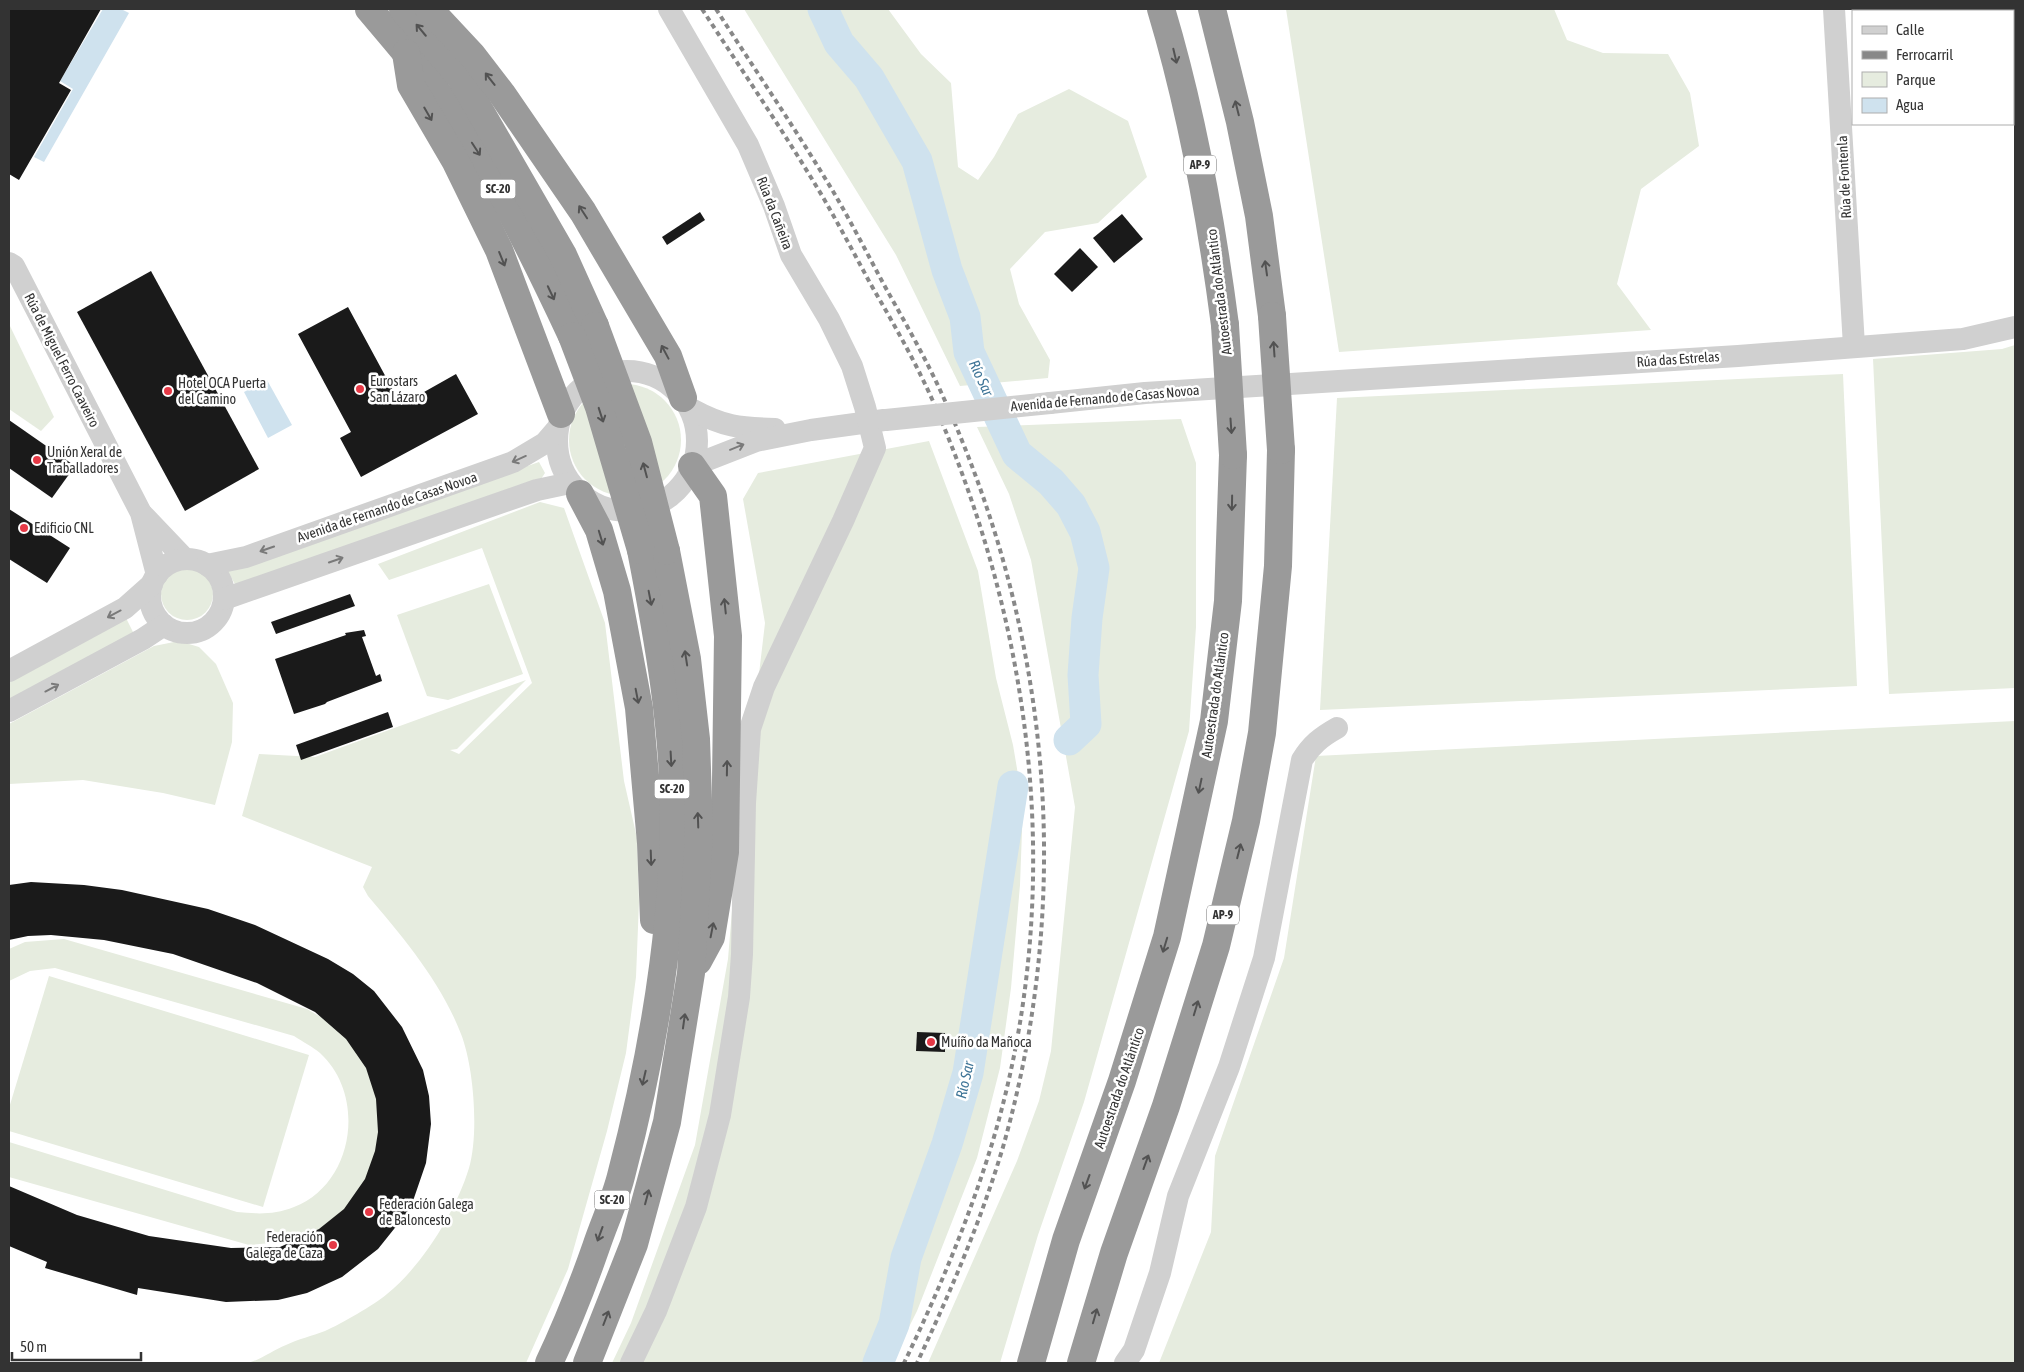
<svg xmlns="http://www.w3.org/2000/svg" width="2024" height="1372" font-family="'Asap Condensed',sans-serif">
  <rect width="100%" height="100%" fill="#fff"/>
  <g fill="#e6ecdf">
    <polygon points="744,9 888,9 921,54 951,83 958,167 978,180 994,157 1018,114 1069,89 1128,121 1147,177 1098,223 1045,232 1010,269 1019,304 1050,360 1048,378 960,386 896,255"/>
    <polygon points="1286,9 1554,9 1567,40 1603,53 1668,54 1690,93 1699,146 1641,189 1617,284 1651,330 1339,352"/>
    <polygon points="9,324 54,417 41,431 9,409"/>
    <polygon points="2015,345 2015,688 1889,694 1873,359 2002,349"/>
    <polygon points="1843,374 1857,686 1320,710 1337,398"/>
    <circle cx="625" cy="440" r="56"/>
    <polygon points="1181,419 1196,463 1196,627 1189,731 1084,1102 1038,1235 1000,1363 928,1363 1017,1161 1039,1101 1051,1051 1075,807 1031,560 1009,494 977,427"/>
    <polygon points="929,441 978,571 996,678 1013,745 1023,804 1020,885 1011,988 1000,1068 977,1158 917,1311 891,1363 612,1363 631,1323 695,1145 728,959 734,886 765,623 743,499 758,473"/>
    <polygon points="539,462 545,473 541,479 236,586 227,570"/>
    <path d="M 540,502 L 564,508 L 605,623 L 624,781 L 637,838 L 639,902 L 636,977 L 626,1053 L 607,1131 L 568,1269 L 526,1363 L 248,1363 C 262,1359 273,1350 286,1345 C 298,1339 312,1336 325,1331 C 341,1324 374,1305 387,1294 C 422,1266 456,1211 469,1168 C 479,1134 474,1067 461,1034 C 441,982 403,937 368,896 L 363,887 L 372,867 L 242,816 L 259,754 L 315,757 L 526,680 L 457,749 L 450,750 L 459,754 L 532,683 L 482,548 L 389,580 L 378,564 Z"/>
    <circle cx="187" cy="594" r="26"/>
    <polygon points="489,584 523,674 448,700 427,696 397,615"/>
    <polygon points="126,618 134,634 9,701 9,681"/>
    <polygon points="179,641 199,647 216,664 233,703 232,742 215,805 163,793 83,780 9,784 9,724 154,646"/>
    <polygon points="2015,721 2015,1363 1159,1363 1211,1232 1215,1156 1284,958 1316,756"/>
    <path d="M 64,939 L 307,1009 C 317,1015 329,1021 339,1029 C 344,1033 349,1041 353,1046 C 399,1102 384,1190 322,1228 C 299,1241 274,1243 249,1245 L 9,1177 L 9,1142 L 237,1212 C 257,1214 274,1215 294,1207 C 354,1184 367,1096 320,1053 C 313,1047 303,1042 294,1036 L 55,968 L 30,971 L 9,981 L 9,949 L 25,942 Z"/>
    <polygon points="49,976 309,1055 263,1207 9,1131 9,1108"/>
  </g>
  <g fill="#cfe2ee">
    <polygon points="103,9 121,9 129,13 44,162 34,157 73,89 60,81"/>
    <polygon points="267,380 292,425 268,438 244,392"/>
  </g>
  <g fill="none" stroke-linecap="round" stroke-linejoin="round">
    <g stroke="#cfe2ee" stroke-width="31">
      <polyline points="823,9 839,43 869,78 917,161 947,270 965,317 969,352 1017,454 1051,482 1071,505 1085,532 1094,568 1087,618 1083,675 1086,724 1069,740"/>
      <polyline points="878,1363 894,1324 906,1258 947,1144 968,1073 1013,786"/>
    </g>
  </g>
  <g fill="#1a1a1a">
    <polygon points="9,9 101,9 59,83 71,90 19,180 9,174"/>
    <polygon points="700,212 705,220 667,245 662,237"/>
    <polygon points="1122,214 1143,239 1114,263 1093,238"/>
    <polygon points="1080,248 1098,267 1072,292 1054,274"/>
    <polygon points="151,271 259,469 185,511 77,312"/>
    <polygon points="348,307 401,405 456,374 478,414 361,477 340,438 351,432 298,334"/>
    <polygon points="9,420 75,466 52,498 9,468"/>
    <polygon points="9,509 70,548 47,583 9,559"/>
    <polygon points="350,594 355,606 276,634 271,622"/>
    <polygon points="364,630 366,636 362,637 376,676 380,674 382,681 327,702 325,704 294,714 275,659 346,635 345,633"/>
    <polygon points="388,712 393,727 301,760 296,745"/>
    <polygon points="31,882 84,885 122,890 208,909 255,925 328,959 353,974 374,991 402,1027 423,1070 429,1096 431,1124 426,1163 414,1198 406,1214 378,1249 342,1277 307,1293 278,1300 226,1302 138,1288 137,1295 45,1268 47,1262 9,1246 9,1186 77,1215 149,1236 231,1248 280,1247 319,1229 344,1209 365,1179 375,1151 378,1132 376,1099 366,1068 346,1039 315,1012 257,983 173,954 104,940 51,935 28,936 9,940 9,885"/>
    <polygon points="917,1032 945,1033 945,1052 916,1051"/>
  </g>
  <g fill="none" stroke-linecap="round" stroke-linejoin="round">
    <g stroke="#d0d0d0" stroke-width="22">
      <polyline points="1834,9 1854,346"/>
      <polyline points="9,263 14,266 141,513 157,575"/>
      <circle cx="627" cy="441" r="70"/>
      <polyline points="1050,403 1145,393 1738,356 1963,339 2015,327"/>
      <path d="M 691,409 C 724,427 739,428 775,429"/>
      <polyline points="692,466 756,441 811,430 884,420"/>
      <polyline points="143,515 185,559"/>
      <circle cx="187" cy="596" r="37"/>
      <polyline points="207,565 246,557 513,462 545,443 557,429"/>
      <polyline points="224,599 537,490 570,483"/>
      <polyline points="9,671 125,608 152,584"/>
      <polyline points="9,711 143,639 164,625"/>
      <polyline points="631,1363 656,1311 696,1207 720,1115 739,997 742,954 745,803 750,729 764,687 843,521 875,448 865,407 852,366 829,319 791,255 774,206 748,145 669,9"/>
      <path d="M 1125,1363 L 1134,1350 L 1160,1273 L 1178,1196 L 1229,1067 L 1264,958 L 1302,760 C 1311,745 1321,737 1337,728"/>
    </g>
    <g stroke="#9a9a9a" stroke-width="28">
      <path d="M 369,9 C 408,55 449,102 479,154 C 513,213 543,274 572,336"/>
      <polyline points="403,9 461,78 563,255 595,326"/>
      <polyline points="429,9 472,55 502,94 583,212 668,356 683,398"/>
      <path d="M 1161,9 C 1192,112 1211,218 1225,325"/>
      <polyline points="1212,9 1240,122 1259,216 1272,316"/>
      <polyline points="406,53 411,85 456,162 499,250 561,414"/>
      <polyline points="692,466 713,496 728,636 725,852 711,937 698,961"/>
      <polyline points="580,494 599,530 617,591 639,708 651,843 654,920"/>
      <path d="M 549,1363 C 567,1325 582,1287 596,1247 C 604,1223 615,1200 621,1176 C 652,1058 673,938 674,816 C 674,726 658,638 641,550"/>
      <polyline points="587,1363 634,1244 667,1122 691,973 699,831 696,739 687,659 666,551"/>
      <polyline points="1031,1363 1066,1240 1122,1081 1167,937 1214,721 1228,601 1233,455"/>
      <polyline points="1081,1363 1114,1253 1166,1106 1216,946 1246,821 1262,733 1278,566 1281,450"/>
    </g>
    <g stroke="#888" stroke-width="4" stroke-dasharray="5 4" stroke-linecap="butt">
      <path d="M 702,9 C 743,72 786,135 824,199 C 840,227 855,255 870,283 C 892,321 914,359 932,399 C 1036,635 1067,897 991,1147 C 968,1221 938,1293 904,1363"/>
      <path d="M 716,9 C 755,70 797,131 834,193 C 851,222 867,253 883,283 C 903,319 924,355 941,392 C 1051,632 1075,893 1003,1147 C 981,1221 950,1293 917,1363"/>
    </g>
    <polyline stroke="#d0d0d0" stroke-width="22" points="886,420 1050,403"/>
    <g stroke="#9a9a9a" stroke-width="28">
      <polyline points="1272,316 1281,450"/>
      <polyline points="1225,325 1233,455"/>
      <polyline points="595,326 638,442 666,551"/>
      <polyline points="572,336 599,407 641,550"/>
    </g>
  </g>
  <defs><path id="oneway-shaft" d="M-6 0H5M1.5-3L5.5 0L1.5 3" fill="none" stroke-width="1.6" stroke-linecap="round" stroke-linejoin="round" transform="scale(1.25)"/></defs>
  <g stroke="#525252">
    <use href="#oneway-shaft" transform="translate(421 30) rotate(-130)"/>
    <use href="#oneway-shaft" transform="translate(1175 56) rotate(77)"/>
    <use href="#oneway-shaft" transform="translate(490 79) rotate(-128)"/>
    <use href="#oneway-shaft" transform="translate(1237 108) rotate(-104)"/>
    <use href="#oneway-shaft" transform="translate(428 114) rotate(60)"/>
    <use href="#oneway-shaft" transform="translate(476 149) rotate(57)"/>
    <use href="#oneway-shaft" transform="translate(583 212) rotate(-123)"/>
    <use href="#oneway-shaft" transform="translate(502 259) rotate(68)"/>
    <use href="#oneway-shaft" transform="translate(1266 268) rotate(-98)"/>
    <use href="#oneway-shaft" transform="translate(551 293) rotate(65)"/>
    <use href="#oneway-shaft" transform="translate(1274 349) rotate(-94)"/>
    <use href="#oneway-shaft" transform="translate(665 352) rotate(-118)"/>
    <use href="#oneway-shaft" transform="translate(601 415) rotate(72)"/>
    <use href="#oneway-shaft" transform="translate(1231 426) rotate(86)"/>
    <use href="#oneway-shaft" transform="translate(645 470) rotate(-105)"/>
    <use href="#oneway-shaft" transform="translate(1232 503) rotate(91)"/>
    <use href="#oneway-shaft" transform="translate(601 538) rotate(73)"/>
    <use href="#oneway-shaft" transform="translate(650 598) rotate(79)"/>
    <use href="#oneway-shaft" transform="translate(725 606) rotate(-96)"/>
    <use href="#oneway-shaft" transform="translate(686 658) rotate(-99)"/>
    <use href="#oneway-shaft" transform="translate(637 696) rotate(79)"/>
    <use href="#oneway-shaft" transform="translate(671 759) rotate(87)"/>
    <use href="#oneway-shaft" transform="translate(727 768) rotate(-89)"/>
    <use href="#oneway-shaft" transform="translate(1200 786) rotate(102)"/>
    <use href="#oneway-shaft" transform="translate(698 820) rotate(-92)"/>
    <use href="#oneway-shaft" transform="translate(1239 851) rotate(-76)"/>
    <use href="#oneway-shaft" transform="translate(651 858) rotate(88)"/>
    <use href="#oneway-shaft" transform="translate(712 930) rotate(-79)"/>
    <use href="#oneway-shaft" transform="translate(1165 945) rotate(107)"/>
    <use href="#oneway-shaft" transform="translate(1196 1008) rotate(-73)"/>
    <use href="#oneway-shaft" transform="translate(684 1021) rotate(-82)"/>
    <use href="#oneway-shaft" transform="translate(644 1078) rotate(103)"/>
    <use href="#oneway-shaft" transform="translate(1146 1162) rotate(-70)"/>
    <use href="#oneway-shaft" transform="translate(1087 1182) rotate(110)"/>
    <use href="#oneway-shaft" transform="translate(647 1197) rotate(-75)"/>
    <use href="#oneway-shaft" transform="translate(600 1234) rotate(110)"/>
    <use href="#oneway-shaft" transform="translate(1095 1316) rotate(-74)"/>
    <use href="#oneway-shaft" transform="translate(606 1318) rotate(-69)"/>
  </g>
  <g stroke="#7a7a7a">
    <use href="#oneway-shaft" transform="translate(737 447) rotate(-22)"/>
    <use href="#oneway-shaft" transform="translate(519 459) rotate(156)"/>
    <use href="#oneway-shaft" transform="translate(267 549) rotate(161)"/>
    <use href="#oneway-shaft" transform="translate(336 560) rotate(-19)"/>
    <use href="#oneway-shaft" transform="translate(114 614) rotate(152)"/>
    <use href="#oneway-shaft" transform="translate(52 688) rotate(-28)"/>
  </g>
  <g fill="#e63946" stroke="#fff" stroke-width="2">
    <circle cx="360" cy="389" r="5"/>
    <circle cx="168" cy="391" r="5"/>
    <circle cx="37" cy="460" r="5"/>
    <circle cx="24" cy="528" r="5"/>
    <circle cx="931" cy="1042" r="5"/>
    <circle cx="369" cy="1212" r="5"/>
    <circle cx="333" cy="1245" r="5"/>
  </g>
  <g text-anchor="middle" stroke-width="5" stroke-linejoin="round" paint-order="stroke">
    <g fill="#fff" stroke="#707070" stroke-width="1">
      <rect x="1184" y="155.5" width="32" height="19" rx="4"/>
      <rect x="480.5" y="179.5" width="35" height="19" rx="4"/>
      <rect x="654.5" y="779.5" width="35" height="19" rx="4"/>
      <rect x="1207" y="905.5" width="32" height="19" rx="4"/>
      <rect x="594.5" y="1190.5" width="35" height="19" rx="4"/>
    </g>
    <g font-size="12" font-weight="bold" fill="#333">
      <text x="1200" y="169">AP-9</text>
      <text x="498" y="193">SC-20</text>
      <text x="672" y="793">SC-20</text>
      <text x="1223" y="919">AP-9</text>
      <text x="612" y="1204">SC-20</text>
    </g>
    <g font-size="14" fill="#333" stroke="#fff">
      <text transform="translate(1844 177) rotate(-93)" y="5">Rúa de Fontenla</text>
      <text transform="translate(775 213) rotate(69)" y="5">Rúa da Cañeira</text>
      <text transform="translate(1219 292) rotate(-97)" y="5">Autoestrada do Atlántico</text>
      <text transform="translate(1678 359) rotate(-4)" y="5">Rúa das Estrelas</text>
      <text transform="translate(62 360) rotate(63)" y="5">Rúa de Miguel Ferro Caaveiro</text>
      <text transform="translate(1105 398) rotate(-5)" y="5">Avenida de Fernando de Casas Novoa</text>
      <text transform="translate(387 507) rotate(-19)" y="5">Avenida de Fernando de Casas Novoa</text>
      <text transform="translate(1215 695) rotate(-82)" y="5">Autoestrada do Atlántico</text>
      <text transform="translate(1119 1088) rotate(-71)" y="5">Autoestrada do Atlántico</text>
    </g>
    <g font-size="14" fill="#333" stroke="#fff" text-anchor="start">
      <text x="370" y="386">Eurostars<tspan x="370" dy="16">San Lázaro</tspan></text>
      <text x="178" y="388">Hotel OCA Puerta<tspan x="178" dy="16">del Camino</tspan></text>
      <text x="47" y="457">Unión Xeral de<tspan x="47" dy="16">Traballadores</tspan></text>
      <text x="34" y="533">Edificio CNL</text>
      <text x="941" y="1047">Muíño da Mañoca</text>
      <text x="379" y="1209">Federación Galega<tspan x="379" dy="16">de Baloncesto</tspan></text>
      <text x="323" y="1242" text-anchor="end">Federación<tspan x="323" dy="16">Galega de Caza</tspan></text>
    </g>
    <g font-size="15" font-style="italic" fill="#3f7597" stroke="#fff">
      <text transform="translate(981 378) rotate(65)" y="5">Río Sar</text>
      <text transform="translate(965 1080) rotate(-77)" y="5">Río Sar</text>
    </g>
  </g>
  <rect width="2024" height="1372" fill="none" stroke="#333333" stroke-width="20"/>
  <rect x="1852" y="10" width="162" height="115" fill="#ffffff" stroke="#adadad"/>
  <rect x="1862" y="26" width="25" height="8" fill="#d0d0d0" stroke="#adadad"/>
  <text x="1896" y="35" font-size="15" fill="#333333">Calle</text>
  <rect x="1862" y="51" width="25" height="8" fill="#888888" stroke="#adadad"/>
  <text x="1896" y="60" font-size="15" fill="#333333">Ferrocarril</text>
  <rect x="1862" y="72" width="25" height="15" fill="#e6ecdf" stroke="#adadad"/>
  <text x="1896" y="85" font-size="15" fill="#333333">Parque</text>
  <rect x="1862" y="98" width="25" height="15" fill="#cfe2ee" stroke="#adadad"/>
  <text x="1896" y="110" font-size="15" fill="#333333">Agua</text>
  <path d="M12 1352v8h129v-8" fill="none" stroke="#333333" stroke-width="2.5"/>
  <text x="20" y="1352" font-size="15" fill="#333333" stroke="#ffffff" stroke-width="4" paint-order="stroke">50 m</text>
</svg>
